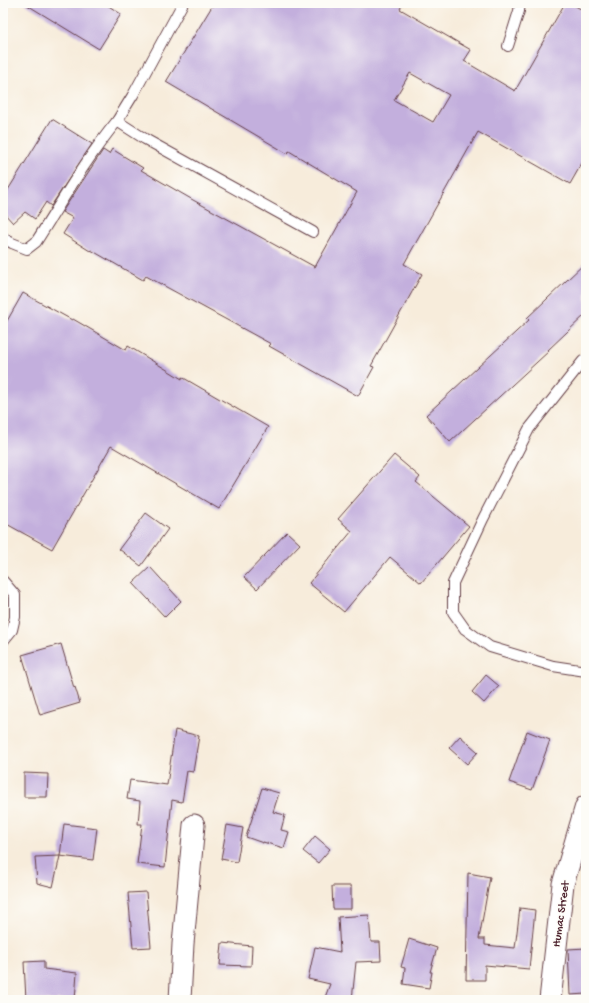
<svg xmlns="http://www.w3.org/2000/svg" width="589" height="1003" font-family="'Gochi Hand',sans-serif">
  <rect width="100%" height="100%" fill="#fdfcf7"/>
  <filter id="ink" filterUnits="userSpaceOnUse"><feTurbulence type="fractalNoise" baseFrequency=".025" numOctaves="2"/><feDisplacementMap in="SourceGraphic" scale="8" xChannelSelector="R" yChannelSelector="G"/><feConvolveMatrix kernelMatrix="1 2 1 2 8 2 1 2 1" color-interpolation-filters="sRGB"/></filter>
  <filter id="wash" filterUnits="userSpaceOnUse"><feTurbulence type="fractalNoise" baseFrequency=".012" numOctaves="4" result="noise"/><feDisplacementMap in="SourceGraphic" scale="16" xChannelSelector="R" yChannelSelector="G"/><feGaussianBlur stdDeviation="0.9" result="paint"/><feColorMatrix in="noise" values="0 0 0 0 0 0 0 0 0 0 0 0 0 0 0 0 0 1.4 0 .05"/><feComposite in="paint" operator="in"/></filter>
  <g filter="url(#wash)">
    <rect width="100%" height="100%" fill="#f7ecdb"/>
    <g id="blocks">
      <g fill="#c3afdd" fill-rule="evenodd">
        <polygon points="24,3 104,3 121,14 99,49"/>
        <path d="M 214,3 L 403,3 L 400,9 L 471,50 L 464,61 L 515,91 L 565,3 L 570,3 L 586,12 L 586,156 L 570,184 L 478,132 L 404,264 L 422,274 L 371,366 L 374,367 L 358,396 L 269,346 L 271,344 L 146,276 L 143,280 L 91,250 L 90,251 L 63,234 L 73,218 L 62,212 L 103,150 L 109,154 L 112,149 L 143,168 L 141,170 L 193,200 L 315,267 L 357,192 L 289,151 L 288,154 L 166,82 ZM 410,73 L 449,95 L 433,122 L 394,100 Z"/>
        <polygon points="52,119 92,144 51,206 46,202 35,219 25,212 13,223 3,212 3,198"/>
        <polygon points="586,262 586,314 548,350 549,351 450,442 426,415 529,320 527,318"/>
        <polygon points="23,293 72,320 73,319 126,350 128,346 182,379 182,377 268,427 219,509 111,446 52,549 3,522 3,328"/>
        <polygon points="394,455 420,477 416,482 469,526 421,583 390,557 344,612 309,583 352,531 338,519"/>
        <polygon points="146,513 168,529 141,566 119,549"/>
        <polygon points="287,532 300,544 257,589 244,577"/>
        <polygon points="150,567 181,601 165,617 133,583"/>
        <polygon points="61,644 74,688 75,687 80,703 40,715 22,655"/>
        <polygon points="486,675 499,686 484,703 472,692"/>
        <polygon points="175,730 199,736 193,772 187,771 182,802 172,800 165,867 137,864 142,824 138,824 140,801 127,799 130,780 167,785"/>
        <polygon points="527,731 550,740 532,790 509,782"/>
        <polygon points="460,736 478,752 467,764 449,748"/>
        <polygon points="24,773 48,774 47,797 24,797"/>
        <polygon points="262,788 279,793 273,812 285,815 281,830 289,832 284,848 263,842 263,843 246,837"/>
        <polygon points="64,824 97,828 93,860 60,856"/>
        <polygon points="227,825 243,828 237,862 221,859"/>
        <polygon points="315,836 330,849 318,863 303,851"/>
        <polygon points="60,856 53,887 37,883 35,857"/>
        <polygon points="468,873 490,877 479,939 485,939 485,945 515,948 520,908 535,910 529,969 485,965 485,980 466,980"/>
        <polygon points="332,886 351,886 351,909 333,909"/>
        <polygon points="146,892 151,947 133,948 128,893"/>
        <polygon points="369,915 371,942 380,942 381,961 356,962 352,1000 324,1000 330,984 308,979 315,947 340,952 338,917"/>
        <polygon points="409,939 437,948 430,972 432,972 429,988 403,984 405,968 401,967"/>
        <polygon points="222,943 252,946 251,966 220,965"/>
        <polygon points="586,948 586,994 570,995 568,949"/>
        <polygon points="44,961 44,969 77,973 75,1000 26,1000 24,962"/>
      </g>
    </g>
  </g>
  <g filter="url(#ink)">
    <use href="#blocks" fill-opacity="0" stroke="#643e45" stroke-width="1"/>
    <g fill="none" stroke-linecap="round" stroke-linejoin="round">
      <g stroke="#643e45" stroke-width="12">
        <g id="lane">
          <polyline points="183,3 133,95 117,121 145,139 313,232"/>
          <polyline points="508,46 519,11 520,3"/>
          <path d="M 3,238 L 12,243 L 27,249 L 36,242 C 62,201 86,159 117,121"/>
          <polyline points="583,361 529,429 483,519 453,583 453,612 465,629 490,647 553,666 586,671"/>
          <polyline points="3,581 15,595 15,617 12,630 3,641"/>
        </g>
      </g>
      <g stroke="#643e45" stroke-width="23">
        <g id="street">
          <polyline points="180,1000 183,944 194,825"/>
          <polyline points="550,1000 563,884 586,806"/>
        </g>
      </g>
      <use href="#lane" stroke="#fff" stroke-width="10"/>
      <use href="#street" stroke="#fff" stroke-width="21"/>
    </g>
  </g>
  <g text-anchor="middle" stroke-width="3" stroke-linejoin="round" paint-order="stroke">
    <g font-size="12" fill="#4a1f2b" stroke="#fdfcf7">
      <text transform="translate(560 914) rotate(-82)" y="4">Humac Street</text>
    </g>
  </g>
  <rect width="589" height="1003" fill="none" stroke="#fdfcf7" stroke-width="16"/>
</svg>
